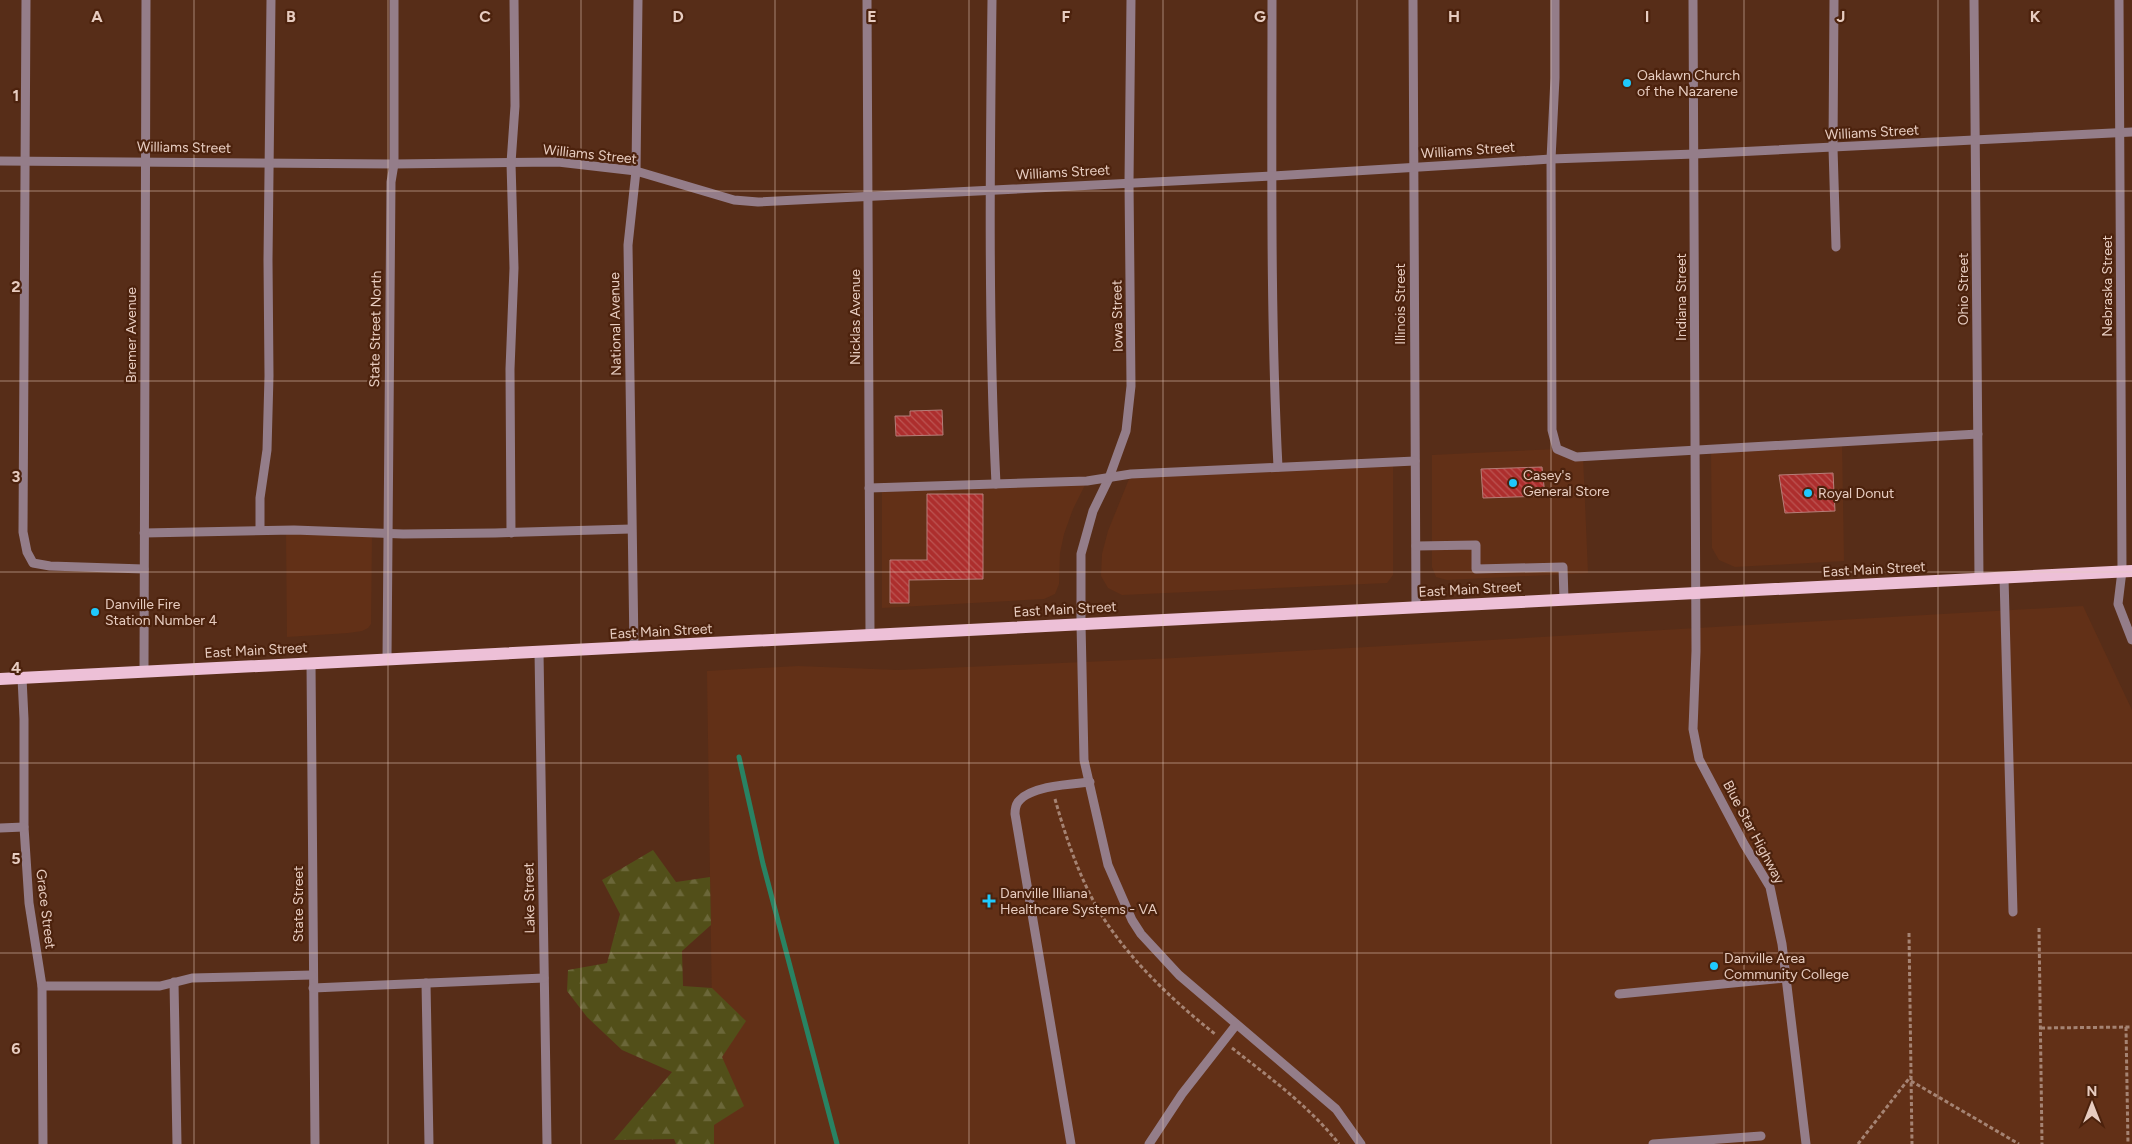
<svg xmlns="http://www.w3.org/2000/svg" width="2132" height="1144" font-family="Figtree,sans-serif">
  <defs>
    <pattern id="forest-firs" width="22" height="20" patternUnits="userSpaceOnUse" patternTransform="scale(1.25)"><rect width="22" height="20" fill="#524f19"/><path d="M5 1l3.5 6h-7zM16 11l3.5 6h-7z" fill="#6b6739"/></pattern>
    <pattern id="building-back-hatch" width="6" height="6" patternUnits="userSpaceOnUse" patternTransform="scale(1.25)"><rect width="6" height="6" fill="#ad2e2d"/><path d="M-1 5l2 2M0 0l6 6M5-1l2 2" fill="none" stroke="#bc5553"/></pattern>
  </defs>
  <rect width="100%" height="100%" fill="#572d18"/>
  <g fill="#623017">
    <polygon points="1842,441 1844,561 1735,567 1719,560 1712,548 1711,448"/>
    <polygon points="1557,449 1583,456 1588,573 1447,580 1436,577 1432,567 1432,455"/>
    <polygon points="1393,462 1393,575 1387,583 1122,595 1108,588 1101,576 1102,554 1108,531 1131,474"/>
    <polygon points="1087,481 1073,509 1064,534 1060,553 1059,584 1055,594 1044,599 882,608 882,488"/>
    <polygon points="286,530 372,533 371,624 368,628 362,631 348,633 287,637"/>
    <polygon points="2083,606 2132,710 2132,1144 714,1144 707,671 798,666 898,670 1175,658"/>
  </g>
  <polygon fill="url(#forest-firs)" points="653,850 676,882 710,877 711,925 682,951 683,986 712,988 746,1021 722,1057 744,1106 714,1125 714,1144 676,1144 674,1139 614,1140 672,1072 622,1050 587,1017 567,991 568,970 607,963 620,914 602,880"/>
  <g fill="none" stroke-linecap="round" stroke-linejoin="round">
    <polyline stroke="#298363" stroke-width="5" points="739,757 763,864 837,1144"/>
  </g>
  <g fill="url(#building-back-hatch)" stroke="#b57d78">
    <polygon points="942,410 943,435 896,436 895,416 910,416 910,411"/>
    <polygon points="1542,467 1545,496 1483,498 1481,469"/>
    <polygon points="1833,473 1835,511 1785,513 1779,475"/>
    <polygon points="927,494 983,494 983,579 909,580 909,603 890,603 890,560 927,560"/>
  </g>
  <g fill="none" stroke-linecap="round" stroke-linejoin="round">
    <g stroke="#a58373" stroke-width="3" stroke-dasharray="4 2.5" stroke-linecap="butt">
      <path d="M 1055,799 C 1066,838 1080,880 1102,916 C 1131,961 1173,1001 1215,1034"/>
      <polyline points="2039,928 2042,1144"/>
      <polyline points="1909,933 1912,1144"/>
      <polyline points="2126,1027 2128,1144"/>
      <polyline points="2041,1028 2132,1027"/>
      <path d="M 1232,1048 C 1269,1077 1309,1106 1339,1144"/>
      <polyline points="1911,1081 2019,1144"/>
      <polyline points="1858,1144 1911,1076"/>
    </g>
    <g stroke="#947d89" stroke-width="9">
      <polyline points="26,0 23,532 27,552 33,563 50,566 144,569"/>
      <polyline points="867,0 870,634"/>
      <path d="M 992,0 C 990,161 988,322 996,484"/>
      <polyline points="1131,0 1129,182 1131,386 1126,431 1109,478 1093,511 1081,554 1081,624 1084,760 1108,865 1132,920 1141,934 1179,975 1336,1109 1361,1144"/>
      <path d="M 1272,0 C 1272,156 1270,312 1278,467"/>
      <polyline points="1413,0 1416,607"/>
      <polyline points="1555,0 1555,78 1551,159 1552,430 1557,449 1576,457 1978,434"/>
      <polyline points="1693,0 1696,651 1693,729 1699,759 1744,844 1770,887 1782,944 1806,1144"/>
      <polyline points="1834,0 1833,148 1836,247"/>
      <polyline points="1974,0 1979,579"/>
      <polyline points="2119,0 2122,571 2118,604 2132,640"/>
      <polyline points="0,161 394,164 558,162 636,171 734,200 758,202 1273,176 1551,159 1695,154 2132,132"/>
      <polyline points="869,488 1087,481 1131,474 1415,461"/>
      <polyline points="260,530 260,498 267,450 269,376 268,260 271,0"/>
      <polyline points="144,533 294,530 403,534 495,533 631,529"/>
      <polyline points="511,533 510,369 514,268 511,163 515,106 514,0"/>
      <polyline points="1416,546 1476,545 1476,569 1563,567 1564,600"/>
      <polyline points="2004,577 2013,912"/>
      <polyline points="634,648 628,245 636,171 638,0"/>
      <polyline points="539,652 547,1144"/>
      <polyline points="387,659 391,182 394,164 394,0"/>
      <polyline points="311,663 315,1144"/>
      <polyline points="144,671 146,0"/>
      <polyline points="22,678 24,719 24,827 29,903 42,986 43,1144"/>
      <polyline points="0,828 24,827"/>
      <polyline points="174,982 177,1144"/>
      <polyline points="426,983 429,1144"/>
      <polyline points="42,986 160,986 192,978 312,975"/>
      <polyline points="313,988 544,978"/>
      <polyline points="1619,994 1786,978"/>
      <path d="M 1071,1144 L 1015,814 C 1015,810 1016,805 1018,802 C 1030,786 1071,784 1090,782"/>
      <polyline points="1149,1144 1182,1094 1236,1025"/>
      <polyline points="1653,1144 1761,1136"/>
    </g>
    <polyline stroke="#edc0d7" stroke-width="12" points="0,679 2132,571"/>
  </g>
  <path fill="none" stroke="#e7ccc0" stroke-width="1" stroke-opacity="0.55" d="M 194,0 L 194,1144M 388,0 L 388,1144M 581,0 L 581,1144M 775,0 L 775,1144M 969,0 L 969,1144M 1163,0 L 1163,1144M 1357,0 L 1357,1144M 1551,0 L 1551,1144M 1744,0 L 1744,1144M 1938,0 L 1938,1144M 0,191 L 2132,191M 0,381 L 2132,381M 0,572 L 2132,572M 0,763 L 2132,763M 0,953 L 2132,953"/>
  <g fill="#1fc9fd" stroke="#4c220d" stroke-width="2">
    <circle cx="1627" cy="83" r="5"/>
    <circle cx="1513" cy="483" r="5"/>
    <circle cx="1808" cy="493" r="5"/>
    <circle cx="95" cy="612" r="5"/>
    <path d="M986.5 893.5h5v5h5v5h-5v5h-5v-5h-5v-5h5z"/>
    <circle cx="1714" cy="966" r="5"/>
  </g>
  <g text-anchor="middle" stroke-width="4.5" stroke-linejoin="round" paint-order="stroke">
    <g font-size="14" fill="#e7ccc0" stroke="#4c220d" text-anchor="start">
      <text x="1637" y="80">Oaklawn Church<tspan x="1637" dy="16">of the Nazarene</tspan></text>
      <text x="1523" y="480">Casey's<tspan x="1523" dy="16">General Store</tspan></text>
      <text x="1818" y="498">Royal Donut</text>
      <text x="105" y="609">Danville Fire<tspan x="105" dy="16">Station Number 4</tspan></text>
      <text x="1000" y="898">Danville Illiana<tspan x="1000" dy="16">Healthcare Systems - VA</tspan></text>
      <text x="1724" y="963">Danville Area<tspan x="1724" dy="16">Community College</tspan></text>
    </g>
    <g font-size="14" fill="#e7ccc0" stroke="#4c220d">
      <text transform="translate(1872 132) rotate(-3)" y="5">Williams Street</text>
      <text transform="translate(184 147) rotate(1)" y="5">Williams Street</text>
      <text transform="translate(1468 150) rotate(-4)" y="5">Williams Street</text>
      <text transform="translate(590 154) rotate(6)" y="5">Williams Street</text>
      <text transform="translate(1063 172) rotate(-3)" y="5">Williams Street</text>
      <text transform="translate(2107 286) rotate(-90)" y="5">Nebraska Street</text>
      <text transform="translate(1963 289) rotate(-90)" y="5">Ohio Street</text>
      <text transform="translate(1681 297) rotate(-90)" y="5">Indiana Street</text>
      <text transform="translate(1400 304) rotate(-90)" y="5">Illinois Street</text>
      <text transform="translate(1117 316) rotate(-91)" y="5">Iowa Street</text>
      <text transform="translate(855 317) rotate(-90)" y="5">Nicklas Avenue</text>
      <text transform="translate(615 324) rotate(-91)" y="5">National Avenue</text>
      <text transform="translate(375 329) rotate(-89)" y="5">State Street North</text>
      <text transform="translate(131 335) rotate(-90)" y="5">Bremer Avenue</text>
      <text transform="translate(1874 569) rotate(-3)" y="5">East Main Street</text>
      <text transform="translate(1470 589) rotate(-3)" y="5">East Main Street</text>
      <text transform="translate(1065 609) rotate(-3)" y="5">East Main Street</text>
      <text transform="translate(661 631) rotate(-3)" y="5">East Main Street</text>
      <text transform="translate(256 650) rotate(-3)" y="5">East Main Street</text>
      <text transform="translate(1754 832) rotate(62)" y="5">Blue Star Highway</text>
      <text transform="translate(529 898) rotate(-91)" y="5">Lake Street</text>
      <text transform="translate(298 904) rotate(-90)" y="5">State Street</text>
      <text transform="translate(46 909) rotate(83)" y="5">Grace Street</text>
    </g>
  </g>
  <g font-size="16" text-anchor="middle" font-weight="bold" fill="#e7ccc0" stroke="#4c220d" stroke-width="4.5" stroke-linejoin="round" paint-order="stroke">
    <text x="97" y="22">A</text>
    <text x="291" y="22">B</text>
    <text x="485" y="22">C</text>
    <text x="678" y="22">D</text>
    <text x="872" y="22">E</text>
    <text x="1066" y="22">F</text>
    <text x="1260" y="22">G</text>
    <text x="1454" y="22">H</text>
    <text x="1647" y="22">I</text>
    <text x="1841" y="22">J</text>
    <text x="2035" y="22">K</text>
    <text x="16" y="101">1</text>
    <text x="16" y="292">2</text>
    <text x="16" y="482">3</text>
    <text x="16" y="673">4</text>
    <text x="16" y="864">5</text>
    <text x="16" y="1054">6</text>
  </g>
  <g transform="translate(2092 1104)" stroke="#4c220d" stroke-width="4" paint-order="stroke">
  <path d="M0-4L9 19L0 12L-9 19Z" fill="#e7ccc0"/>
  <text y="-8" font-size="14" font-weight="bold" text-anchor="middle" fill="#e7ccc0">N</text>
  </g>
</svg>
